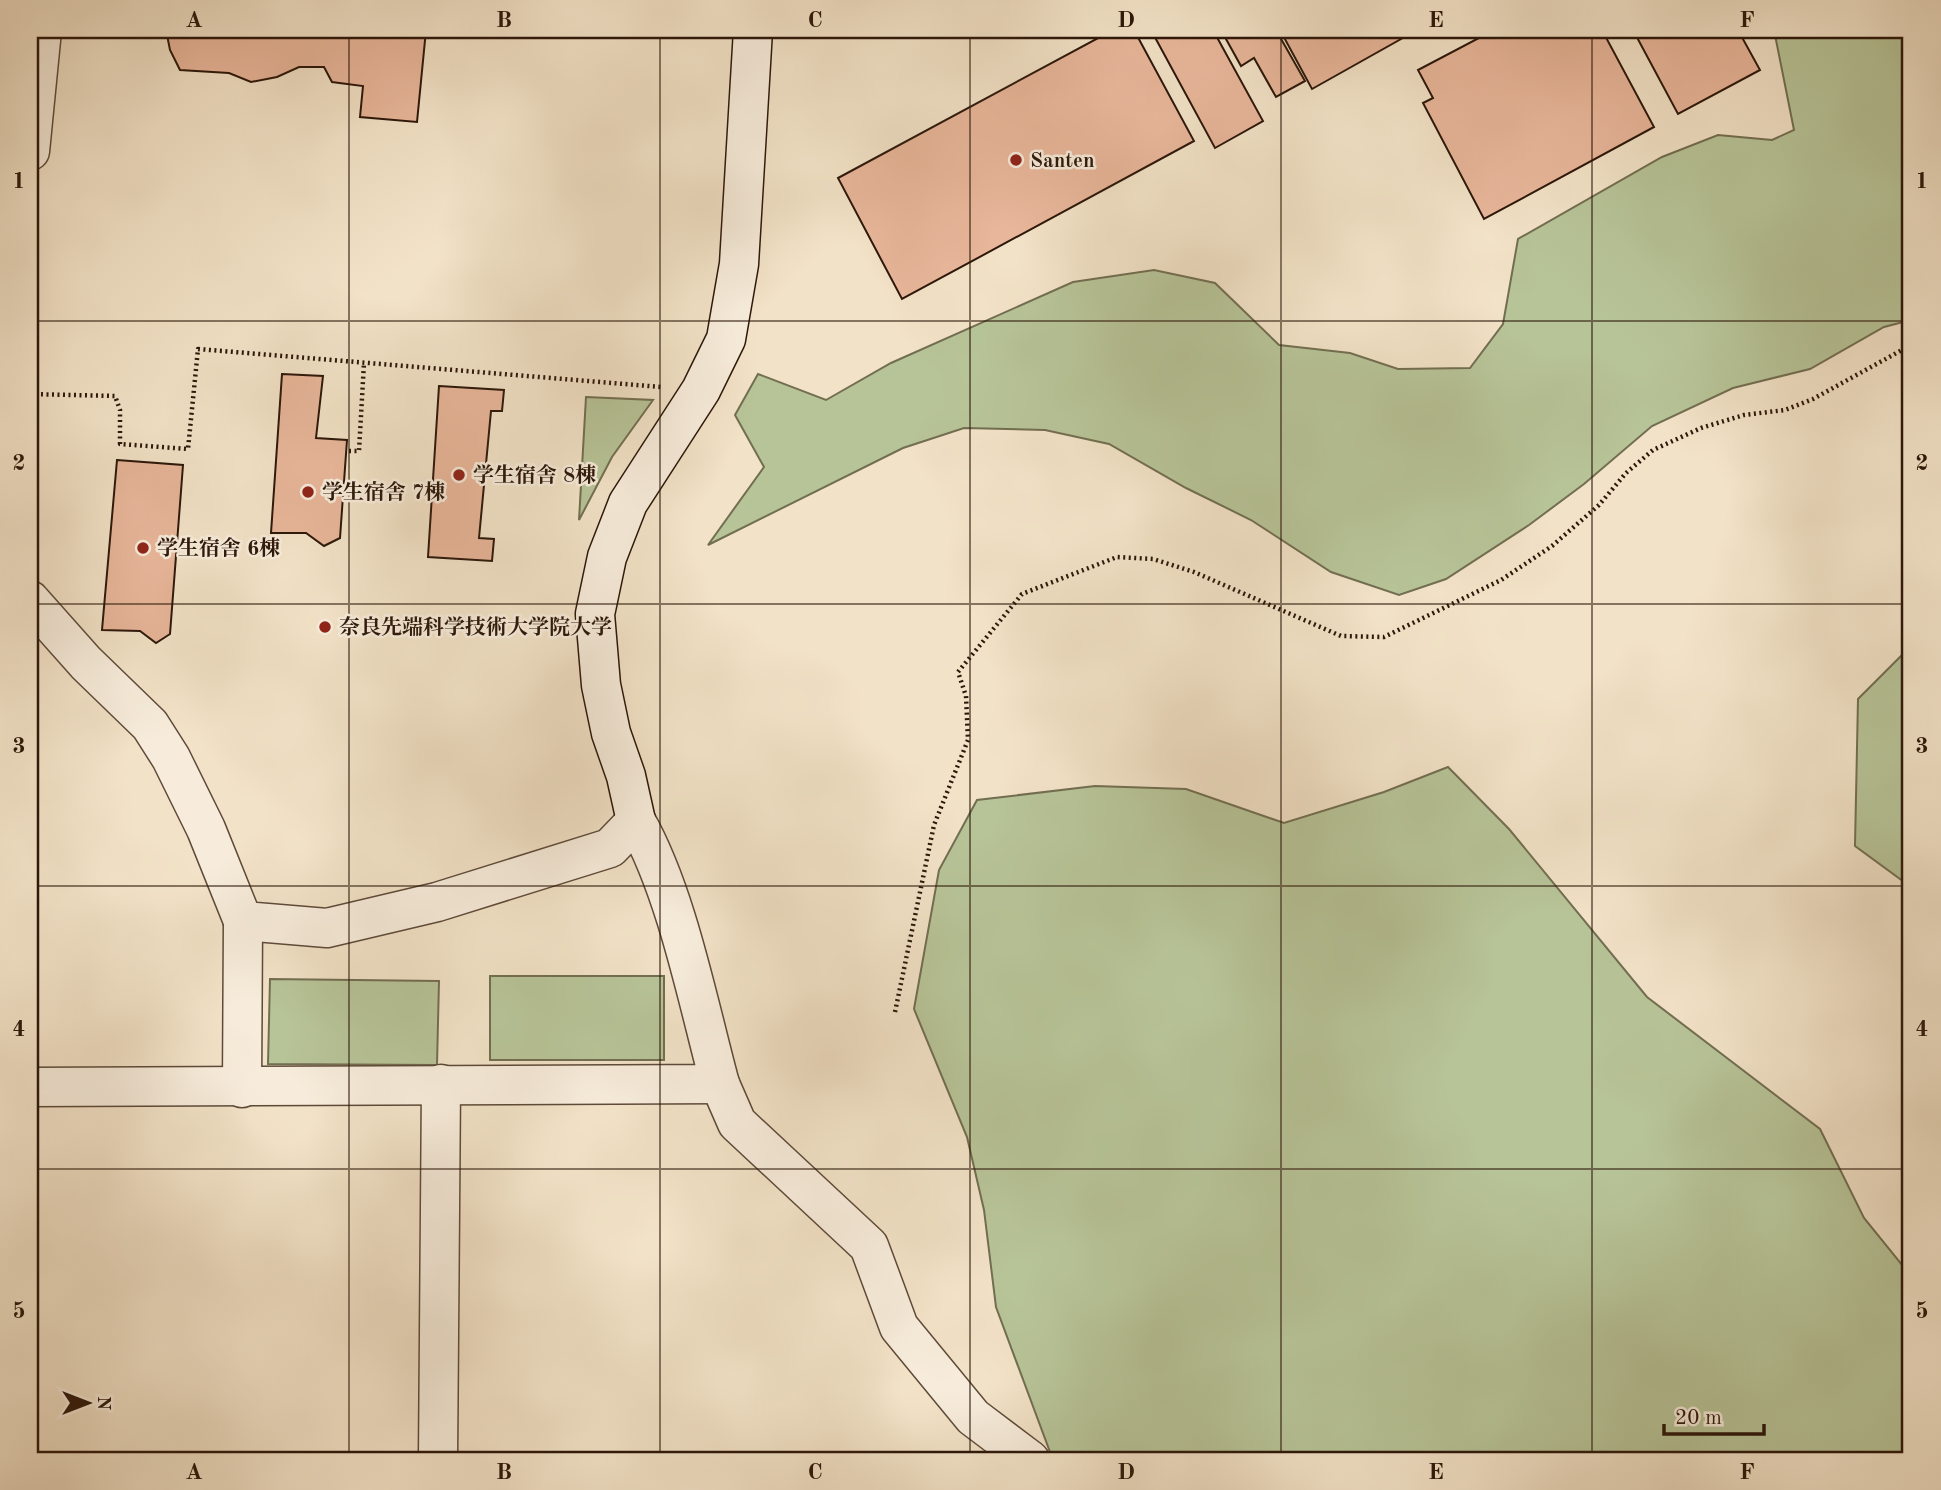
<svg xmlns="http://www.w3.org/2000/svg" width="1941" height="1490" font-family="'Old Standard TT','Noto Serif JP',serif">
  <rect width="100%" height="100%" fill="#f2e2c7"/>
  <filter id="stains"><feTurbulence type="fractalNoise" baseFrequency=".00286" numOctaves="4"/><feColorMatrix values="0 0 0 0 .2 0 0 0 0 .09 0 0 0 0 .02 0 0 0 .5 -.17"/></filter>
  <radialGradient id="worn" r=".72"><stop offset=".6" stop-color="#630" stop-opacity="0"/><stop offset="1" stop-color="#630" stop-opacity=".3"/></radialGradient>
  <g fill="#b7c498" stroke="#726e51" stroke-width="2">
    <polygon points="1774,30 1911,30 1911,320 1884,327 1810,369 1733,388 1652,426 1584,484 1529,525 1446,579 1399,595 1331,572 1251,520 1186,488 1109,444 1045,430 964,428 903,448 708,545 764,467 735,415 758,374 826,400 891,363 1073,282 1154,270 1215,283 1279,345 1350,353 1398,369 1470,368 1503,324 1518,239 1662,157 1718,135 1772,140 1794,130"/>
    <polygon points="586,397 653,400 612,457 579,520"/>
    <polygon points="1911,646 1911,887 1855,846 1858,699"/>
    <polygon points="1448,767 1509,829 1647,997 1820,1129 1864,1218 1911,1276 1911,1460 1053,1460 996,1307 984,1210 967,1137 914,1009 939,870 977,800 1095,786 1186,789 1284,823 1384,792"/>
    <rect x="490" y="976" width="174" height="84"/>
    <polygon points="270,979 439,981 437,1065 268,1064"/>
  </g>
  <g fill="#e8b69a" stroke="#2c170a" stroke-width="2">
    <polygon points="166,30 426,30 417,122 360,117 363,86 332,82 324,67 299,67 277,77 251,82 229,73 180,70 170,50"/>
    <polygon points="1113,30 1134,30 1194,141 902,299 838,178"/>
    <polygon points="1151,30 1213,30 1263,121 1215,148"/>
    <polygon points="1238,30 1276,30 1305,81 1276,97 1254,58 1241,66 1226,39"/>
    <polygon points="1280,30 1417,30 1312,89"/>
    <polygon points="1494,30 1602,30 1654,127 1484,219 1423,103 1433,98 1418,70"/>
    <polygon points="1633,30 1738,30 1760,70 1678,114"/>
    <polygon points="282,374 323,376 316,438 347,440 340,538 324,546 306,533 271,533"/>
    <polygon points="439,386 504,390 502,411 491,411 479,538 494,539 492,561 428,557"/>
    <polygon points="117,460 183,465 170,634 156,643 140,631 102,630"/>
  </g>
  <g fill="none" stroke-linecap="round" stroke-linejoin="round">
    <g stroke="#5e4a39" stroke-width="41">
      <g id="street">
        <polyline points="30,151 42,30"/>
        <path d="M 30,600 L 86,663 L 150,725 L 171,758 L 206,829 L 243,921 L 327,928 L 437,902 L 610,848 L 636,821 C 677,893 698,1003 720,1084 L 30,1087"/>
        <polyline points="720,1084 737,1123 869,1246 899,1327 973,1417 1030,1460"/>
        <polyline points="242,1088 243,921"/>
        <polyline points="438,1460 441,1084"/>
      </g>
    </g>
    <g stroke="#2c170a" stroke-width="41">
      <polyline id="secondary" points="636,821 626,776 611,733 601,685 595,614 607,557 628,503 701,390 726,339 739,264 753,30"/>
    </g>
    <g stroke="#2c170a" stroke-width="4.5" stroke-dasharray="2 3.5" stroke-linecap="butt">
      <polyline points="30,394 115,396 120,410 120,444 188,449 198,349 661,387"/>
      <polyline points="349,451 359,451 364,363"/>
      <polyline points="895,1012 934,825 968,740 966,696 958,672 1022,594 1117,557 1153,559 1194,572 1341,636 1384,637 1501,580 1552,546 1599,505 1626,473 1653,450 1701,428 1744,415 1785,410 1813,399 1911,345"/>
    </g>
    <use href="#street" stroke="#f7ecdb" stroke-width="38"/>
    <use href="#secondary" stroke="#f7ecdb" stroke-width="38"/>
  </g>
  <path fill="none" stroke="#2c170a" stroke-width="2" stroke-opacity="0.55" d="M 349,30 L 349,1460M 660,30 L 660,1460M 970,30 L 970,1460M 1281,30 L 1281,1460M 1592,30 L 1592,1460M 30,321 L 1911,321M 30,604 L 1911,604M 30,886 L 1911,886M 30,1169 L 1911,1169"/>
  <g fill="#8f2418" stroke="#f7ecdb" stroke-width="2.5">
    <circle cx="1016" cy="160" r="7"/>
    <circle cx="459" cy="475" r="7"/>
    <circle cx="308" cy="492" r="7"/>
    <circle cx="143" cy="548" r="7"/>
    <circle cx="325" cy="627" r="7"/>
  </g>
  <g text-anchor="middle" stroke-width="5" stroke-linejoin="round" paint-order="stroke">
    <g font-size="21" font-weight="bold" fill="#2c170a" stroke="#f7ecdb" text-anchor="start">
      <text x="1030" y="167">Santen</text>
      <text x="473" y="482">学生宿舎 8棟</text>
      <text x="322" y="499">学生宿舎 7棟</text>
      <text x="157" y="555">学生宿舎 6棟</text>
      <text x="339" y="634">奈良先端科学技術大学院大学</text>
    </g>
  </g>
  <rect width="1941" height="1490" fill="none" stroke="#f2e2c7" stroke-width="77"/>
  <g transform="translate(88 1403) rotate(90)" stroke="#f7ecdb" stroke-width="5" paint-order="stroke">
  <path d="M0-5L12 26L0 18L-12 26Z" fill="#2c170a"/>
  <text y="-10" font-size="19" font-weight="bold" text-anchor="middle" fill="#2c170a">N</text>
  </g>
  <path d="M1664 1424v10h100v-10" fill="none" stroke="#2c170a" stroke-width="3.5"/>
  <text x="1675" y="1424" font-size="21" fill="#2c170a" stroke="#f7ecdb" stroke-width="5" paint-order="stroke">20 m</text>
  <rect x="38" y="38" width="1864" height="1414" fill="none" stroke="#2c170a" stroke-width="2.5"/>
  <g font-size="23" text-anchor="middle" font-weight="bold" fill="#2c170a">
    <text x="194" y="27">A</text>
    <text x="504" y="27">B</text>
    <text x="815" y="27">C</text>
    <text x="1126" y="27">D</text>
    <text x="1436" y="27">E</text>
    <text x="1747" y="27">F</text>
    <text x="19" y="188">1</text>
    <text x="1922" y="188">1</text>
    <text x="19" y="470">2</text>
    <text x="1922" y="470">2</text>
    <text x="19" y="753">3</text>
    <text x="1922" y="753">3</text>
    <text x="19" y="1036">4</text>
    <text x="1922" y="1036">4</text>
    <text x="19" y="1318">5</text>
    <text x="1922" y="1318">5</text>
    <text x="194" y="1479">A</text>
    <text x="504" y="1479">B</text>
    <text x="815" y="1479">C</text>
    <text x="1126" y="1479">D</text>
    <text x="1436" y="1479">E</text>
    <text x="1747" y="1479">F</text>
  </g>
  <rect width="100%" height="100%" filter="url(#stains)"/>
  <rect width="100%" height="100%" fill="url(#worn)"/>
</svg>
